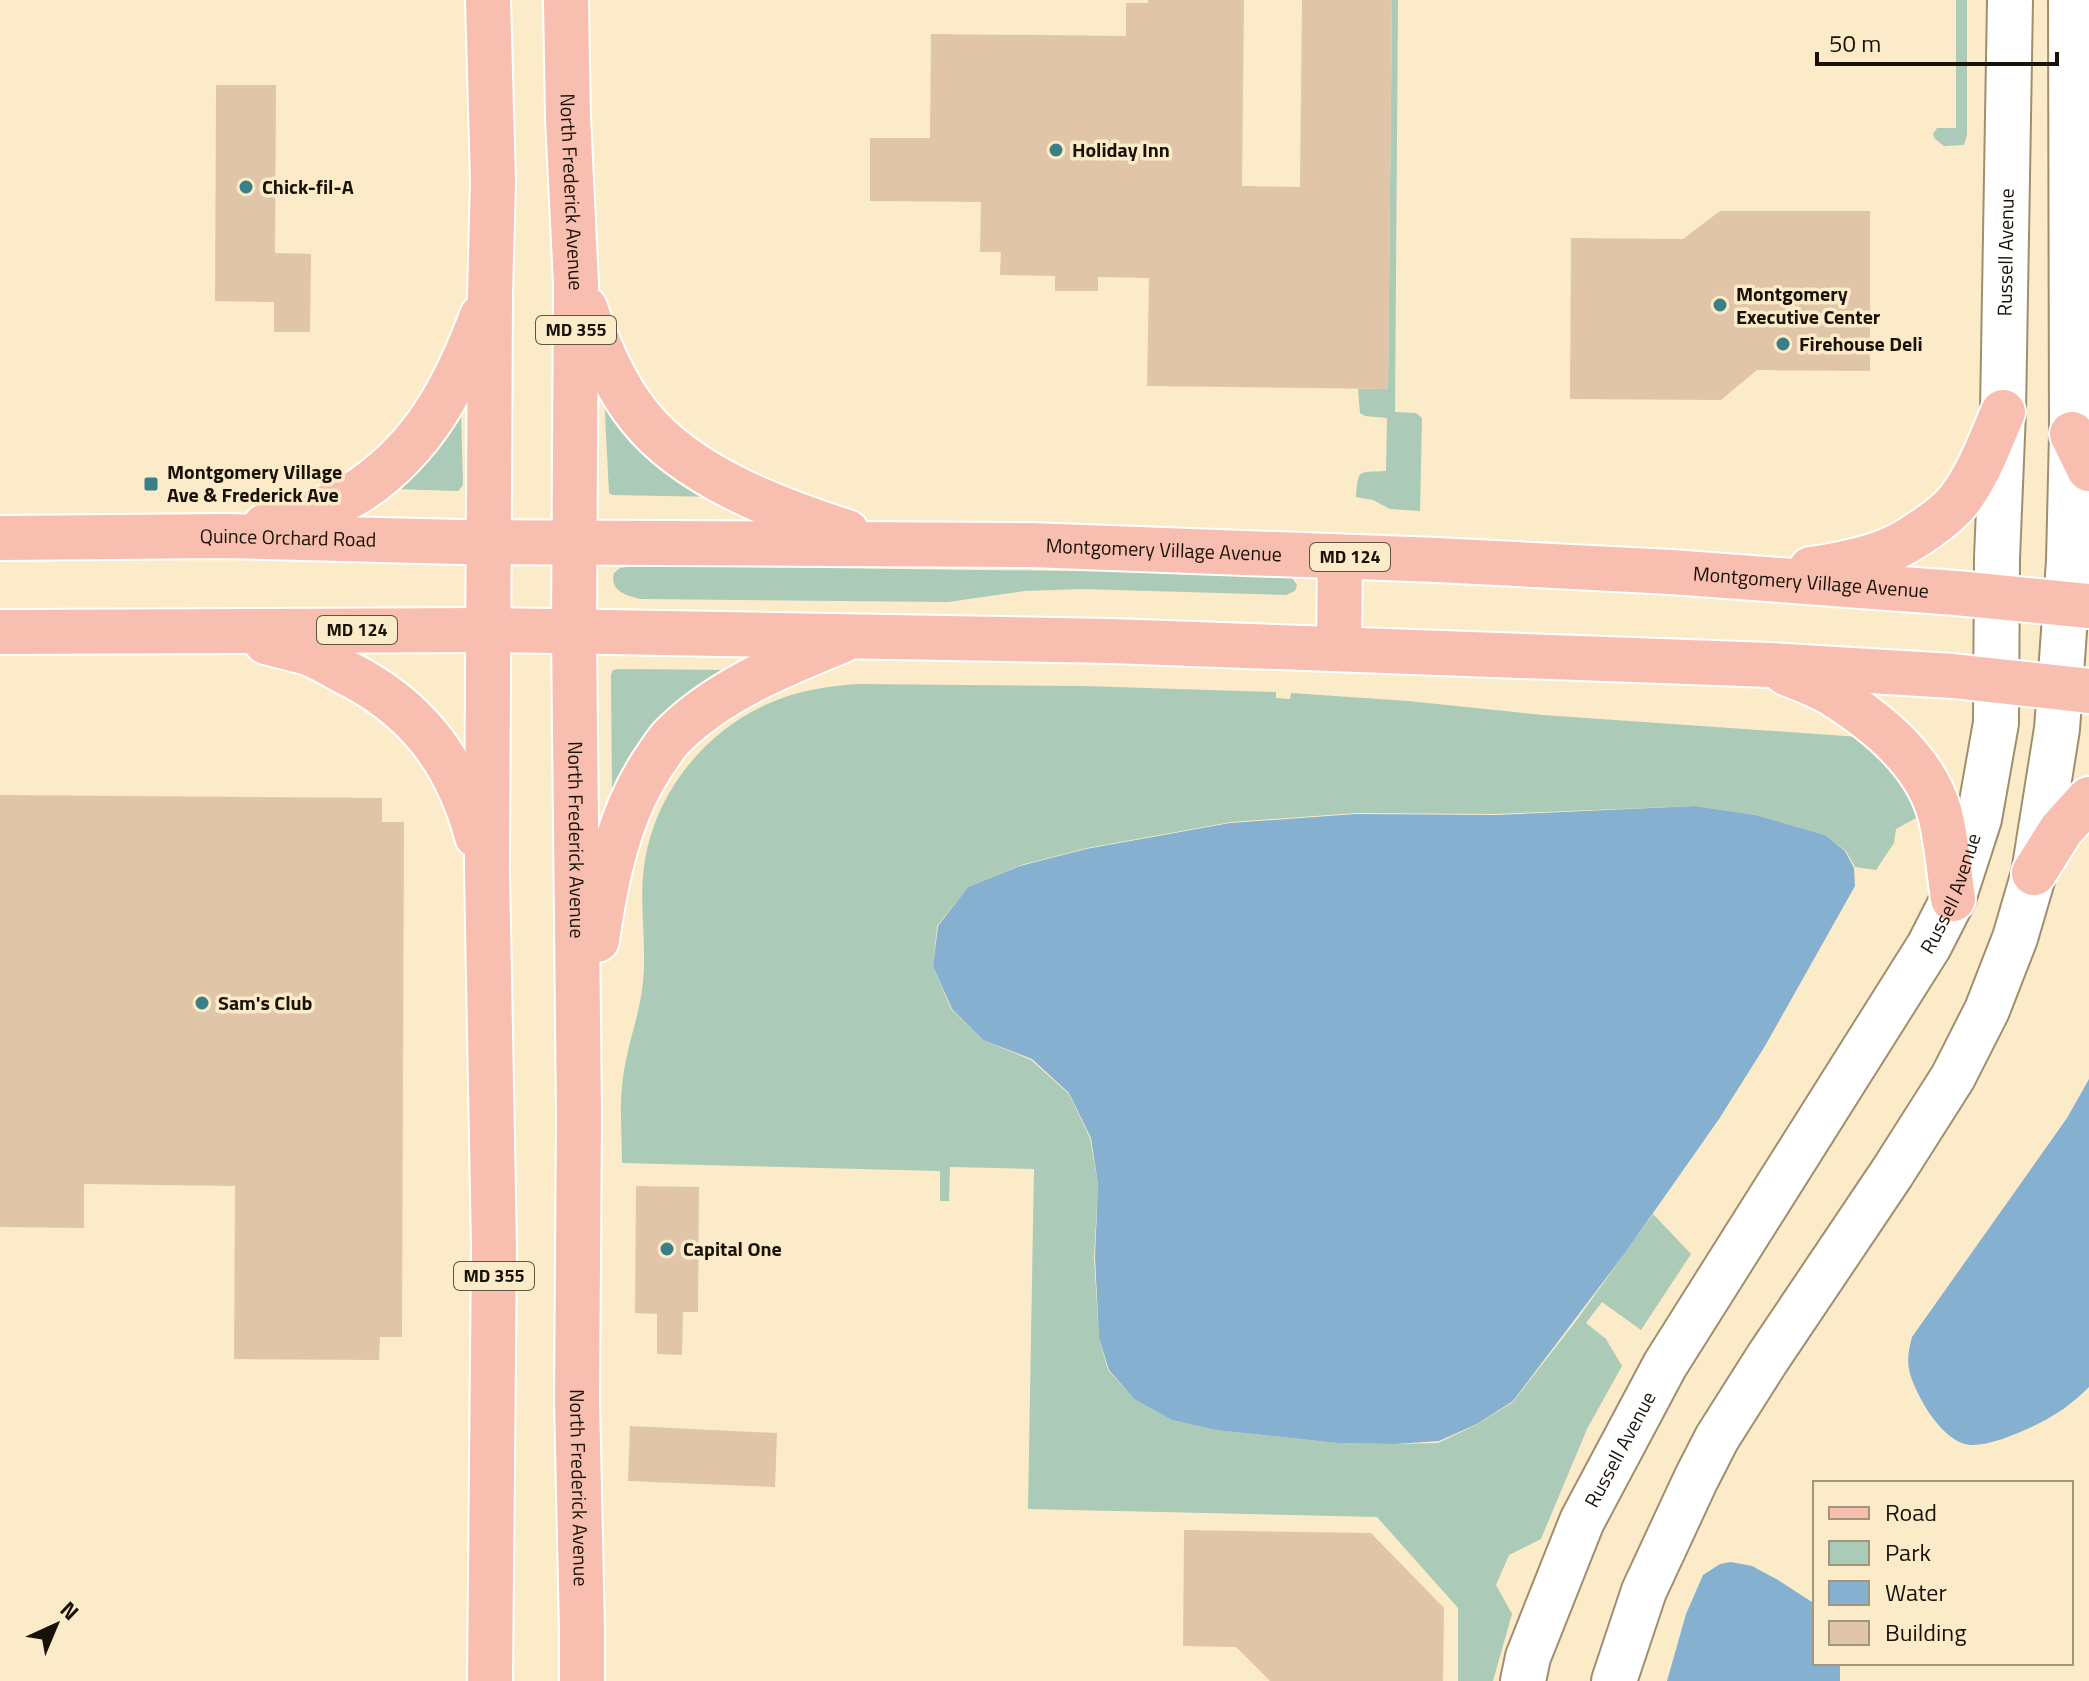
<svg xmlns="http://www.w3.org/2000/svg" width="2089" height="1681" font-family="'Titillium Web',sans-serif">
  <rect width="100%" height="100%" fill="#fcebc8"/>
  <g fill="#abcab8">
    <path d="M 1392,0 L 1398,0 L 1395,412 L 1416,413 L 1422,418 L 1420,511 L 1390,509 L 1373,500 L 1356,497 C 1358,467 1359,473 1386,471 L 1387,418 L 1365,416 L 1360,413 L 1358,389 L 1388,389 Z"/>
    <polygon points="1956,0 1967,0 1967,135 1964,145 1944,146 1935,139 1933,134 1937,128 1956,128"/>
    <polygon points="604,394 716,497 612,495 609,493"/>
    <polygon points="461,410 463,485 458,491 394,489"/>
    <path d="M 671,566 L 1224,573 L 1286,576 L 1292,578 L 1297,585 L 1295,591 L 1286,595 L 1081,589 L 1025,591 L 948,602 L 641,599 C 627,596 609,591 614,573 L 620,568 L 627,567 Z"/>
    <polygon points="618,669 732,670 612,797 611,675 613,670"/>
    <path d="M 857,684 L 1083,686 L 1276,692 L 1276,698 L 1290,699 L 1291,693 L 1408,701 L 1543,715 L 1859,737 L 1894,765 L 1921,808 L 1916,818 L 1896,829 L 1894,843 L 1876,870 L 1855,867 L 1846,851 L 1825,835 L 1756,815 L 1695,806 L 1496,814 L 1357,813 L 1231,822 L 1087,848 L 1021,865 L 968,887 L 937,926 L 933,966 L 951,1009 L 983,1040 L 1031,1060 L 1069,1094 L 1090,1138 L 1098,1184 L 1094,1258 L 1099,1338 L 1108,1370 L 1134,1399 L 1172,1420 L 1215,1430 L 1337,1443 L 1395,1444 L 1438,1443 L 1476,1425 L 1513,1402 L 1576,1321 L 1653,1214 L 1691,1254 L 1641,1330 L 1602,1302 L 1586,1323 L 1606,1339 L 1622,1366 L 1587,1429 L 1541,1539 L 1509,1555 L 1496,1585 L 1512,1614 L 1493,1681 L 1458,1681 L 1458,1608 L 1377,1517 L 1028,1509 L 1034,1169 L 950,1167 L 949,1201 L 940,1201 L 940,1171 L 622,1163 C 622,1135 619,1105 623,1078 C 627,1045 640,1014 643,982 C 647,942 638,900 645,860 C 658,785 713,722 785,697 C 808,689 832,686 857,684 Z"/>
  </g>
  <g fill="#86b0cf">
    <polygon points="1695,806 1756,815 1825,835 1845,851 1854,868 1855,886 1765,1046 1719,1119 1625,1253 1513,1401 1477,1424 1439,1441 1395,1444 1337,1443 1215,1430 1172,1420 1134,1399 1109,1370 1099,1338 1095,1257 1098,1184 1091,1138 1069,1093 1032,1059 983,1040 952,1009 933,966 938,926 968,887 1020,866 1086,849 1230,823 1356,814 1496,815"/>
    <path d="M 2089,1079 L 2089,1387 C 2082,1394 2074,1401 2066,1407 C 2046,1422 1995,1447 1970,1445 C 1950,1443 1931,1418 1922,1401 C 1909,1375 1904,1366 1912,1337 L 2067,1118 Z"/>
    <polygon points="1731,1562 1752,1566 1778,1580 1815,1604 1815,1663 1840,1663 1840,1681 1667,1681 1686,1614 1703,1575 1720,1564"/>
  </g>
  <g fill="#e1c5a9">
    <polygon points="1148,0 1244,0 1242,186 1300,187 1302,0 1392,0 1388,389 1147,386 1149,278 1098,277 1098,291 1055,291 1055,276 1000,275 1001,252 980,252 981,202 870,201 870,138 930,138 931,34 1126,36 1126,3 1148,3"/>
    <polygon points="216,85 276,85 275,253 311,254 310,332 274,332 274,302 215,301"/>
    <polygon points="1720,211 1870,211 1870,371 1757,370 1721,400 1570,399 1571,238 1683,239"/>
    <polygon points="0,795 382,798 382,822 404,822 402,1337 380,1337 379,1360 234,1359 235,1186 84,1184 84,1228 0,1227"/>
    <polygon points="636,1186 699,1187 698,1312 683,1312 682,1355 657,1354 657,1314 635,1313"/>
    <polygon points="630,1426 777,1433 775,1487 628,1481"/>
    <polygon points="1184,1530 1371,1533 1444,1608 1443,1681 1270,1681 1236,1647 1183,1646"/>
  </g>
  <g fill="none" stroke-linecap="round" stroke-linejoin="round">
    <g stroke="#9f8f6f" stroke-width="48">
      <g id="secondary">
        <path id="s1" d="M 1523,1681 L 1528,1657 L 1582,1521 L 1665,1365 L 1929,946 L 1953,899 L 1979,819 L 1996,723 L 1997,558 L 2003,412 L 2010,0"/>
        <polyline points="1614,1681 1644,1591 1696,1479 1717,1438 1767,1359 1892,1173 1953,1077 1987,1010 2015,938 2034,873 2057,729 2069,561 2072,434 2071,0"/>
      </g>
    </g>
    <g stroke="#fff" stroke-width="48">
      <g id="primary">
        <polyline points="488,0 493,181 490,295 487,871 494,1248 490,1681"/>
        <path id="s2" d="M 566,0 L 568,118 L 576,284 L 574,631 L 579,1117 L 577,1400 L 582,1631 L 582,1681"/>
        <path d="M 585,308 C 599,347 614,385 640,417 C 687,476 778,510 847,532"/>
        <polyline points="2072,434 2089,469"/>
        <path d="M 265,526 C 295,518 336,507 362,489 C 425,446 456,385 482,316"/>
        <path id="s3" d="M 0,538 L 226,536 L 459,542 L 1030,545 L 1437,560 L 1671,572 L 1956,593 L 2089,606"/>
        <path d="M 1811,569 C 1831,567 1871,558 1889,550 C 1909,542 1946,517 1959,500 C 1979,474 1990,442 2003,412"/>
        <polyline points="0,632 488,630 1111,641 1770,665 1953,676 2089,691"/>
        <path d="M 266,642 C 280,646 295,649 308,653 C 320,658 331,664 341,670 C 414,705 456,758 477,836"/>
        <polyline points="1339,649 1340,557"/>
        <path d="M 1786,673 C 1801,679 1817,685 1831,693 C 1877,722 1925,760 1940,814 C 1947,842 1949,871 1953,899"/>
        <polyline points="2034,873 2061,830 2089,799"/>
        <path d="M 597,940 C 606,876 620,809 658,756 C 662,750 667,742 672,737 C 717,691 782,665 841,641"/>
      </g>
    </g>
    <use href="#secondary" stroke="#fff" stroke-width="44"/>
    <use href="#primary" stroke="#f8beaf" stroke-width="44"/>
  </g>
  <g fill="#387f87" stroke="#fcebc8" stroke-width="3">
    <circle cx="1056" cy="150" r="8"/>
    <circle cx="246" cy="187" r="8"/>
    <circle cx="1720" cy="305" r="8"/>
    <circle cx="1783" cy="344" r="8"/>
    <rect x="143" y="476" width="16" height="16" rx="4"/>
    <circle cx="202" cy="1003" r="8"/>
    <circle cx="667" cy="1249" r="8"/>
  </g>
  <g text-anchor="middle" stroke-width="7" stroke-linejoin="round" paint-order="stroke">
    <g fill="#fcebc8" stroke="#5d5441" stroke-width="2">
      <rect x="536" y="316" width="80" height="28" rx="6"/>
      <rect x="1310" y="543" width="80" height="28" rx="6"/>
      <rect x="317" y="616" width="80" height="28" rx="6"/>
      <rect x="454" y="1262" width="80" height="28" rx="6"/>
    </g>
    <g font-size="18" font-weight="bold" fill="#191307">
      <text x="576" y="336">MD 355</text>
      <text x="1350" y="563">MD 124</text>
      <text x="357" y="636">MD 124</text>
      <text x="494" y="1282">MD 355</text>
    </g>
    <g font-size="20" font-weight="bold" fill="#191307" stroke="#fcebc8" text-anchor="start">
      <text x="1072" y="157">Holiday Inn</text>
      <text x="262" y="194">Chick-fil-A</text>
      <text x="1736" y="301">Montgomery<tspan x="1736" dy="23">Executive Center</tspan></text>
      <text x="1799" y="351">Firehouse Deli</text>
      <text x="167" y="479">Montgomery Village<tspan x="167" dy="23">Ave &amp; Frederick Ave</tspan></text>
      <text x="218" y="1010">Sam's Club</text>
      <text x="683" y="1256">Capital One</text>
    </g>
    <g font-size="20" fill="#191307" stroke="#fcebc8">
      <text dy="7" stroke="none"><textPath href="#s2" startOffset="192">North Frederick Avenue</textPath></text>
      <text dy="7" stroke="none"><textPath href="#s1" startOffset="1548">Russell Avenue</textPath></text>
      <text dy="7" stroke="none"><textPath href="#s3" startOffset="288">Quince Orchard Road</textPath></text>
      <text dy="7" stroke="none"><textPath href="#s3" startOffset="1164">Montgomery Village Avenue</textPath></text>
      <text dy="7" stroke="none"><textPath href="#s3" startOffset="1812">Montgomery Village Avenue</textPath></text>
      <text dy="7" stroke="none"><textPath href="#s2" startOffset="840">North Frederick Avenue</textPath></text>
      <text dy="7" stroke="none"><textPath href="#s1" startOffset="900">Russell Avenue</textPath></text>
      <text dy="7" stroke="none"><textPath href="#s1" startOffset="252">Russell Avenue</textPath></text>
      <text dy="7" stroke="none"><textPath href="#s2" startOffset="1488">North Frederick Avenue</textPath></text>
    </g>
  </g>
  <rect x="1813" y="1481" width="260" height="184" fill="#fcebc8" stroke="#a1957b" stroke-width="2"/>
  <rect x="1829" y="1507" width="40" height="12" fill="#f8beaf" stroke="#a1957b" stroke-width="2"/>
  <text x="1885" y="1521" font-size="24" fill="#191307">Road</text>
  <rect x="1829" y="1541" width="40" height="24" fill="#abcab8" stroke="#a1957b" stroke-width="2"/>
  <text x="1885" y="1561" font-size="24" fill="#191307">Park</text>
  <rect x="1829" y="1581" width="40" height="24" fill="#86b0cf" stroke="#a1957b" stroke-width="2"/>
  <text x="1885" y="1601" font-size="24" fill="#191307">Water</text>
  <rect x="1829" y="1621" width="40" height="24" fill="#e1c5a9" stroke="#a1957b" stroke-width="2"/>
  <text x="1885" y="1641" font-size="24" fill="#191307">Building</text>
  <g transform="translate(56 1625) rotate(44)" stroke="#fcebc8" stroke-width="6" paint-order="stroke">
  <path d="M0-6L14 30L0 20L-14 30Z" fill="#191307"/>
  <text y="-12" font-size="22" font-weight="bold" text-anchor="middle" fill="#191307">N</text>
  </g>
  <path d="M1817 52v12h240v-12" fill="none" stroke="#191307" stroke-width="4"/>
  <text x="1829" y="52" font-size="24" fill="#191307" stroke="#fcebc8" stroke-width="6" paint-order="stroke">50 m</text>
</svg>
